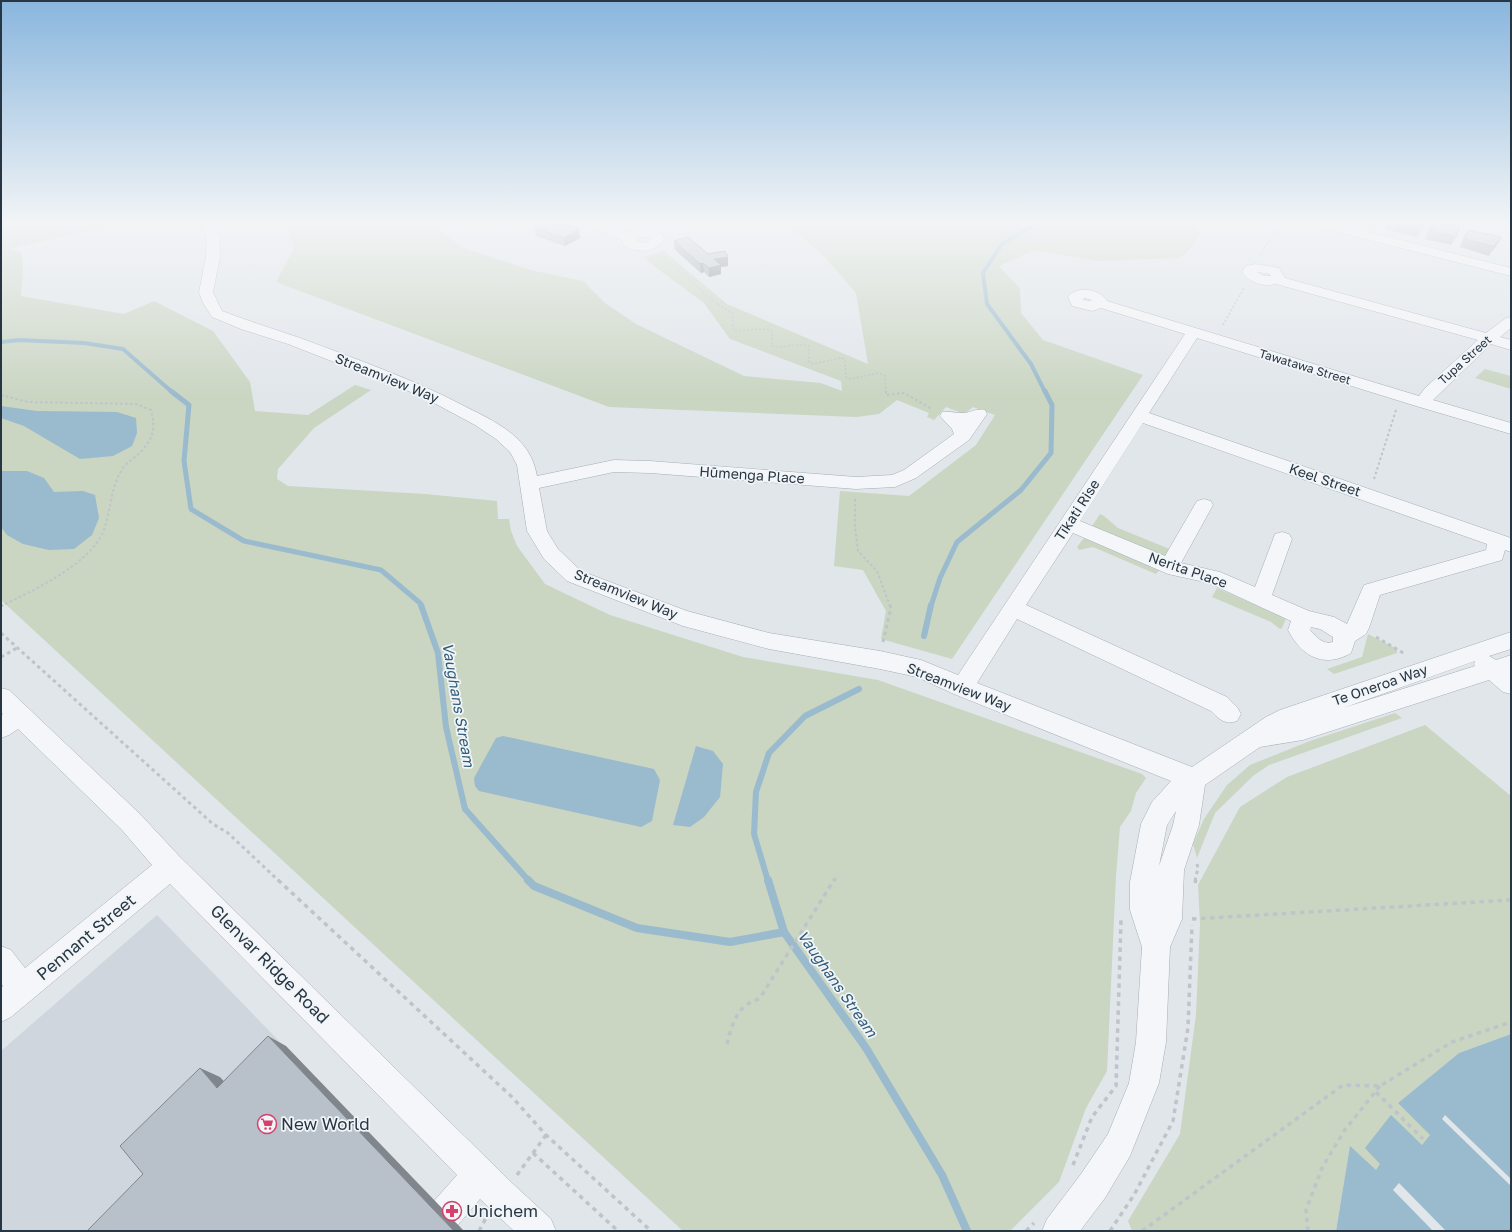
<svg xmlns="http://www.w3.org/2000/svg" width="1512" height="1232" font-family="'Golos Text',sans-serif">
  <rect width="100%" height="100%" fill="#e1e6eb"/>
  <polygon fill="#cfd6dd" points="157,915 463,1231 1,1231 1,1051"/>
  <g fill="#cad5c2">
    <polygon points="1,224 109,224 82,232 10,249 21,253 23,268 21,296 124,314 154,301 213,331 250,382 255,411 308,415 355,385 371,390 314,428 278,469 277,479 288,486 425,494 497,501 498,519 509,519 511,531 517,546 545,584 610,615 743,657 878,680 1142,774 1146,778 1136,793 1131,811 1120,827 1116,876 1107,1071 1086,1108 1059,1182 1010,1231 683,1231 1,600"/>
    <polygon points="287,224 431,224 463,248 535,271 583,281 605,303 636,324 744,376 821,383 842,391 841,381 730,339 704,303 655,267 644,257 664,251 727,304 868,364 856,293 823,255 787,224 1193,224 1200,234 1189,250 1180,258 1097,261 1034,250 999,266 1020,289 1021,313 1043,340 1143,375 952,659 881,639 886,611 863,570 834,566 840,491 909,496 976,445 995,415 973,407 964,414 946,407 934,420 927,417 929,413 897,400 879,414 856,417 609,407 276,282 294,248"/>
    <polygon points="1485,369 1511,376 1511,389 1475,378"/>
    <polygon points="1100,514 1104,516 1118,528 1172,550 1166,561 1090,529"/>
    <polygon points="1084,538 1159,570 1156,574 1093,547 1079,550 1077,547"/>
    <polygon points="1217,588 1286,618 1282,628 1280,629 1271,622 1212,597"/>
    <polygon points="1368,634 1395,648 1397,650 1397,653 1334,674 1327,669 1362,657"/>
    <polygon points="1395,713 1402,718 1269,765 1253,776 1215,813 1197,858 1193,844 1204,819 1227,785 1250,765 1310,741"/>
    <polygon points="1425,725 1511,796 1511,1034 1459,1053 1398,1103 1431,1135 1422,1145 1381,1164 1376,1171 1350,1147 1336,1231 1132,1231 1128,1221 1180,1134 1196,1015 1200,924 1198,885 1240,807 1287,777"/>
  </g>
  <g fill="#9abacd">
    <polygon points="1,406 37,411 117,412 136,418 137,433 132,446 113,456 80,459 24,426 1,418"/>
    <polygon points="1,471 27,471 44,478 54,492 83,491 95,495 99,518 92,535 74,549 49,550 23,544 7,535 1,527"/>
    <polygon points="503,736 654,769 660,780 652,821 641,827 479,791 475,786 474,778 496,738"/>
    <polygon points="696,746 713,751 723,764 720,797 704,817 690,827 673,825"/>
    <polygon points="1511,1034 1511,1231 1336,1231 1350,1146 1376,1170 1380,1164 1365,1148 1391,1115 1422,1145 1430,1135 1398,1103 1459,1053"/>
  </g>
  <g fill="#e1e6eb">
    <polygon points="1445,1115 1511,1179 1511,1186 1442,1119"/>
    <polygon points="1399,1183 1446,1231 1433,1231 1393,1190"/>
  </g>
  <g fill="none" stroke-linecap="round" stroke-linejoin="round">
    <g stroke="#9abacd" stroke-width="4">
      <polyline points="1036,224 1002,244 983,273 987,304 1031,364 1045,392"/>
      <polyline points="1,342 19,340 84,343 123,349 172,392"/>
    </g>
    <g stroke="#9abacd" stroke-width="5">
      <polyline points="171,391 189,405 184,461 191,509 244,541 381,570 420,603 421,606"/>
      <polyline points="931,606 940,578 957,542 1021,490 1051,453 1052,405 1045,391"/>
    </g>
    <g stroke="#9abacd" stroke-width="6">
      <polyline points="421,605 438,653 446,727 465,809 529,881"/>
      <polyline points="924,636 931,605"/>
      <polyline points="768,881 754,834 756,792 769,753 805,716 859,689"/>
    </g>
    <g stroke="#9abacd" stroke-width="8">
      <polyline points="528,880 534,886 637,928 730,942 784,932"/>
      <polyline points="768,880 784,932 866,1048 942,1175 967,1231"/>
    </g>
    <g stroke="#a6aeb6" stroke-width="1">
      <g id="minor">
        <path d="M 202,224 L 214,224 L 219,238 L 220,257 L 213,292 L 222,311 C 248,321 274,329 300,338 C 356,359 413,379 466,407 C 486,417 510,428 524,446 C 531,455 535,465 537,476 L 614,460 L 650,461 L 856,477 L 892,475 L 904,470 L 954,434 L 952,429 L 940,416 L 942,412 C 949,411 955,413 962,413 C 971,413 976,408 985,410 L 987,414 L 969,440 L 916,478 L 895,487 L 856,489 L 650,473 L 614,472 L 539,488 L 547,531 L 558,549 L 581,571 L 687,611 L 769,633 L 880,651 L 921,660 L 958,675 L 1185,334 L 1101,308 L 1092,311 L 1072,306 L 1068,297 C 1076,285 1101,289 1107,301 L 1419,396 L 1425,388 L 1478,340 L 1276,284 C 1263,287 1250,283 1242,272 L 1246,266 L 1255,264 L 1279,268 L 1285,278 L 1486,333 L 1506,318 L 1511,317 L 1511,328 L 1500,337 L 1511,340 L 1511,350 L 1491,344 L 1433,400 L 1511,423 L 1511,434 L 1416,406 L 1197,338 L 1149,413 L 1511,538 L 1511,552 L 1505,550 L 1502,560 L 1380,595 L 1369,628 L 1366,634 L 1355,641 L 1351,653 C 1324,669 1301,656 1288,630 L 1291,621 L 1209,583 L 1168,574 L 1073,533 L 1026,605 L 1227,697 L 1237,707 L 1241,714 L 1237,721 C 1225,725 1220,720 1211,711 L 1017,619 L 977,683 L 1192,767 L 1266,717 L 1280,710 L 1511,632 L 1511,649 L 1489,656 L 1496,660 L 1511,655 L 1511,694 L 1503,692 L 1489,680 L 1303,740 L 1260,747 L 1205,785 L 1199,825 L 1184,870 L 1182,919 L 1170,947 L 1166,1042 L 1159,1083 L 1130,1156 L 1105,1198 L 1080,1231 L 1042,1231 L 1047,1219 L 1081,1174 L 1108,1134 L 1129,1083 L 1136,1042 L 1142,947 L 1130,910 L 1130,882 L 1141,824 L 1152,802 L 1171,781 L 954,694 L 917,677 L 880,669 L 769,649 L 683,626 L 567,581 L 544,559 L 527,531 L 517,465 L 510,452 L 496,439 L 475,425 L 421,396 L 288,344 L 241,329 L 212,317 L 203,303 L 199,292 L 206,257 L 207,238 ZM 1257,272 L 1270,274 L 1271,276 L 1264,276 ZM 1084,298 L 1089,299 L 1092,301 L 1083,300 ZM 1143,423 L 1487,544 L 1486,550 L 1364,585 L 1347,624 L 1334,617 L 1309,611 L 1272,595 L 1292,539 L 1289,534 L 1282,532 L 1275,534 L 1255,587 L 1220,572 L 1181,563 L 1213,505 L 1211,501 L 1204,499 L 1197,501 L 1165,556 L 1080,521 ZM 1311,627 L 1320,629 L 1333,637 L 1333,642 C 1323,645 1316,637 1310,630 ZM 1475,661 L 1474,664 L 1475,666 L 1343,708 ZM 1176,811 L 1173,825 L 1159,866 L 1167,825 Z"/>
        <path d="M 590,224 L 607,224 L 628,233 C 639,227 652,227 663,234 L 664,240 C 655,253 638,253 624,246 L 622,240 L 592,227 ZM 640,237 L 649,237 L 652,239 L 645,243 L 635,241 L 635,240 Z"/>
        <polygon points="1316,224 1338,224 1511,268 1511,276 1318,227"/>
        <polygon points="1,688 9,690 140,814 180,857 512,1183 551,1219 556,1231 514,1231 480,1199 458,1225 446,1230 434,1225 429,1213 434,1201 457,1175 170,884 11,1017 1,1022 1,988 3,986 1,983 1,946 11,950 25,968 152,865 122,830 18,729 9,735 1,738 1,715 3,714 1,712"/>
      </g>
    </g>
    <g stroke="#bfc4ca" stroke-width="1.5" stroke-dasharray="2 2" stroke-linecap="butt">
      <path d="M 661,254 L 711,299 L 733,314 L 733,330 C 746,333 759,326 772,331 L 772,346 C 785,349 796,342 809,346 L 809,362 L 813,364 L 841,358 L 845,359 L 846,377 L 850,379 L 878,373 L 885,376 L 886,392"/>
      <polyline points="1260,255 1280,224"/>
      <polyline points="1223,325 1244,288"/>
    </g>
    <g stroke="#bfc4ca" stroke-width="2" stroke-dasharray="2.5 2.5" stroke-linecap="butt">
      <polyline points="886,391 886,395 904,393 932,409"/>
      <path d="M 1,395 L 28,402 L 136,404 L 151,410 C 157,432 151,443 134,458 C 129,462 124,465 121,471 C 110,490 111,512 103,532 C 90,564 31,592 1,606"/>
      <polyline points="1374,479 1396,410"/>
      <polyline points="855,499 855,527 858,551 877,571 890,606"/>
    </g>
    <g stroke="#bfc4ca" stroke-width="3" stroke-dasharray="3.5 3.5" stroke-linecap="butt">
      <polyline points="1,606 3,605"/>
      <polyline points="1,633 213,824 228,833 279,881"/>
      <polyline points="1376,637 1405,654"/>
      <polyline points="883,642 891,608 890,605"/>
      <polyline points="1,657 17,648"/>
      <polyline points="834,881 836,877"/>
      <polyline points="1195,881 1198,868 1197,864"/>
    </g>
    <g stroke="#bfc4ca" stroke-width="3.5" stroke-dasharray="4.5 4.5" stroke-linecap="butt">
      <polyline points="278,880 512,1097 546,1135 651,1231"/>
      <polyline points="1195,883 1196,880"/>
      <polyline points="1192,919 1511,900"/>
      <path d="M 727,1044 C 730,1031 735,1014 745,1006 C 750,1002 755,1001 760,998 L 834,880"/>
      <polyline points="1376,1092 1423,1139"/>
      <polyline points="533,1153 618,1231"/>
      <polyline points="1073,1165 1092,1117 1116,1086 1121,920"/>
      <polyline points="517,1175 546,1135"/>
      <polyline points="479,1231 486,1218"/>
      <polyline points="1026,1231 1034,1223"/>
      <polyline points="1110,1231 1134,1195 1173,1121 1188,1028 1192,925"/>
      <polyline points="1142,1231 1343,1085 1380,1086 1452,1042 1511,1022"/>
      <polyline points="1308,1231 1306,1210 1322,1168 1344,1131 1380,1086"/>
    </g>
    <use href="#minor" fill="#f4f6f9" fill-rule="evenodd"/>
  </g>
  <g fill="#9ea5ad">
    <polygon points="1367,224 1378,224 1376,227 1367,225"/>
    <polygon points="1387,224 1424,224 1417,237 1385,229"/>
    <polygon points="1432,224 1451,224 1456,237 1451,245 1425,239 1429,229"/>
    <polygon points="534,227 579,229 580,238 565,246 536,236"/>
    <polygon points="1468,230 1499,242 1493,251 1492,251 1489,256 1460,247 1463,238"/>
    <polygon points="674,241 708,254 728,257 728,266 721,267 721,274 709,277 704,272 701,273 675,250"/>
  </g>
  <g fill="#81868d">
    <polygon points="579,229 580,238 565,246 564,238"/>
    <polygon points="728,257 728,266 721,267 721,274 709,277 709,268 714,259"/>
    <polygon points="703,263 704,272 701,273 700,264"/>
    <polygon points="268,1036 286,1046 464,1231 454,1231"/>
    <polygon points="200,1068 220,1077 238,1097 217,1088"/>
  </g>
  <g fill="#b8c0c9" stroke="#81868d">
    <polygon points="540,224 566,224 579,229 564,238 534,227"/>
    <polygon points="1405,224 1424,224 1422,228"/>
    <polygon points="1433,224 1451,224 1460,226 1456,237 1431,231"/>
    <polygon points="1468,230 1501,237 1499,242 1496,242 1495,247 1465,239"/>
    <polygon points="688,237 708,254 725,251 728,257 714,259 721,265 709,268 703,263 700,264 674,241"/>
    <polygon points="268,1036 454,1231 87,1231 143,1174 120,1146 200,1068 217,1088"/>
  </g>
  <linearGradient id="sky" x2="0" y2="1"><stop stop-color="#89b6dd"/><stop offset="0.56" stop-color="#f2f4f6"/><stop offset="1" stop-color="#f2f4f6" stop-opacity="0"/></linearGradient>
  <rect width="1512" height="397" fill="url(#sky)"/>
  <defs>
    <g id="supermarket-ring" transform="scale(1)"><circle r="9.5" fill="#f1f5f8" stroke="#d73f6d" stroke-width="1.5"/><path d="M-6-5.5h2.5l.6 2H6L4.5 2H-2.5L-4.4-4H-6ZM-1.5 3.2a1.3 1.3 0 1 0 .1 0ZM3 3.2a1.3 1.3 0 1 0 .1 0Z" fill="#d73f6d"/></g>
    <g id="pharmacy-ring" transform="scale(1)"><circle r="9.5" fill="#f1f5f8" stroke="#d73f6d" stroke-width="1.5"/><path d="M-2-6h4v4h4v4h-4v4h-4v-4h-4v-4h4Z" fill="#d73f6d"/></g>
  </defs>
  <g fill-rule="evenodd">
    <use href="#supermarket-ring" x="267" y="1124"/>
    <use href="#pharmacy-ring" x="452" y="1211"/>
  </g>
  <g text-anchor="middle" stroke-width="3.5" stroke-linejoin="round" paint-order="stroke">
    <g font-size="12" fill="#283644" stroke="#f1f5f8">
      <text transform="translate(1465 360) rotate(-42)" y="4">Tupa Street</text>
      <text transform="translate(1305 367) rotate(17)" y="4">Tawatawa Street</text>
    </g>
    <g font-size="14" fill="#283644" stroke="#f1f5f8">
      <text transform="translate(387 378) rotate(22)" y="5">Streamview Way</text>
      <text transform="translate(752 475) rotate(4)" y="5">Hūmenga Place</text>
      <text transform="translate(1325 480) rotate(19)" y="5">Keel Street</text>
      <text transform="translate(1077 510) rotate(-57)" y="5">Tīkati Rise</text>
      <text transform="translate(1188 570) rotate(19)" y="5">Nerita Place</text>
      <text transform="translate(626 594) rotate(22)" y="5">Streamview Way</text>
      <text transform="translate(1380 685) rotate(-19)" y="5">Te Oneroa Way</text>
      <text transform="translate(959 687) rotate(21)" y="5">Streamview Way</text>
    </g>
    <g font-size="15" font-style="italic" fill="#305c7a" stroke="#f1f5f8">
      <text transform="translate(458 705) rotate(80)" y="5">Vaughans Stream</text>
      <text transform="translate(837 984) rotate(55)" y="5">Vaughans Stream</text>
    </g>
    <g font-size="17" fill="#283644" stroke="#f1f5f8">
      <text transform="translate(86 937) rotate(-40)" y="6">Pennant Street</text>
      <text transform="translate(270 964) rotate(45)" y="6">Glenvar Ridge Road</text>
    </g>
    <g font-size="17" fill="#283644" stroke="#f1f5f8" text-anchor="start">
      <text x="281" y="1130">New World</text>
      <text x="466" y="1217">Unichem</text>
    </g>
  </g>
  <rect width="1512" height="1232" fill="none" stroke="#283644" stroke-width="4"/>
</svg>
